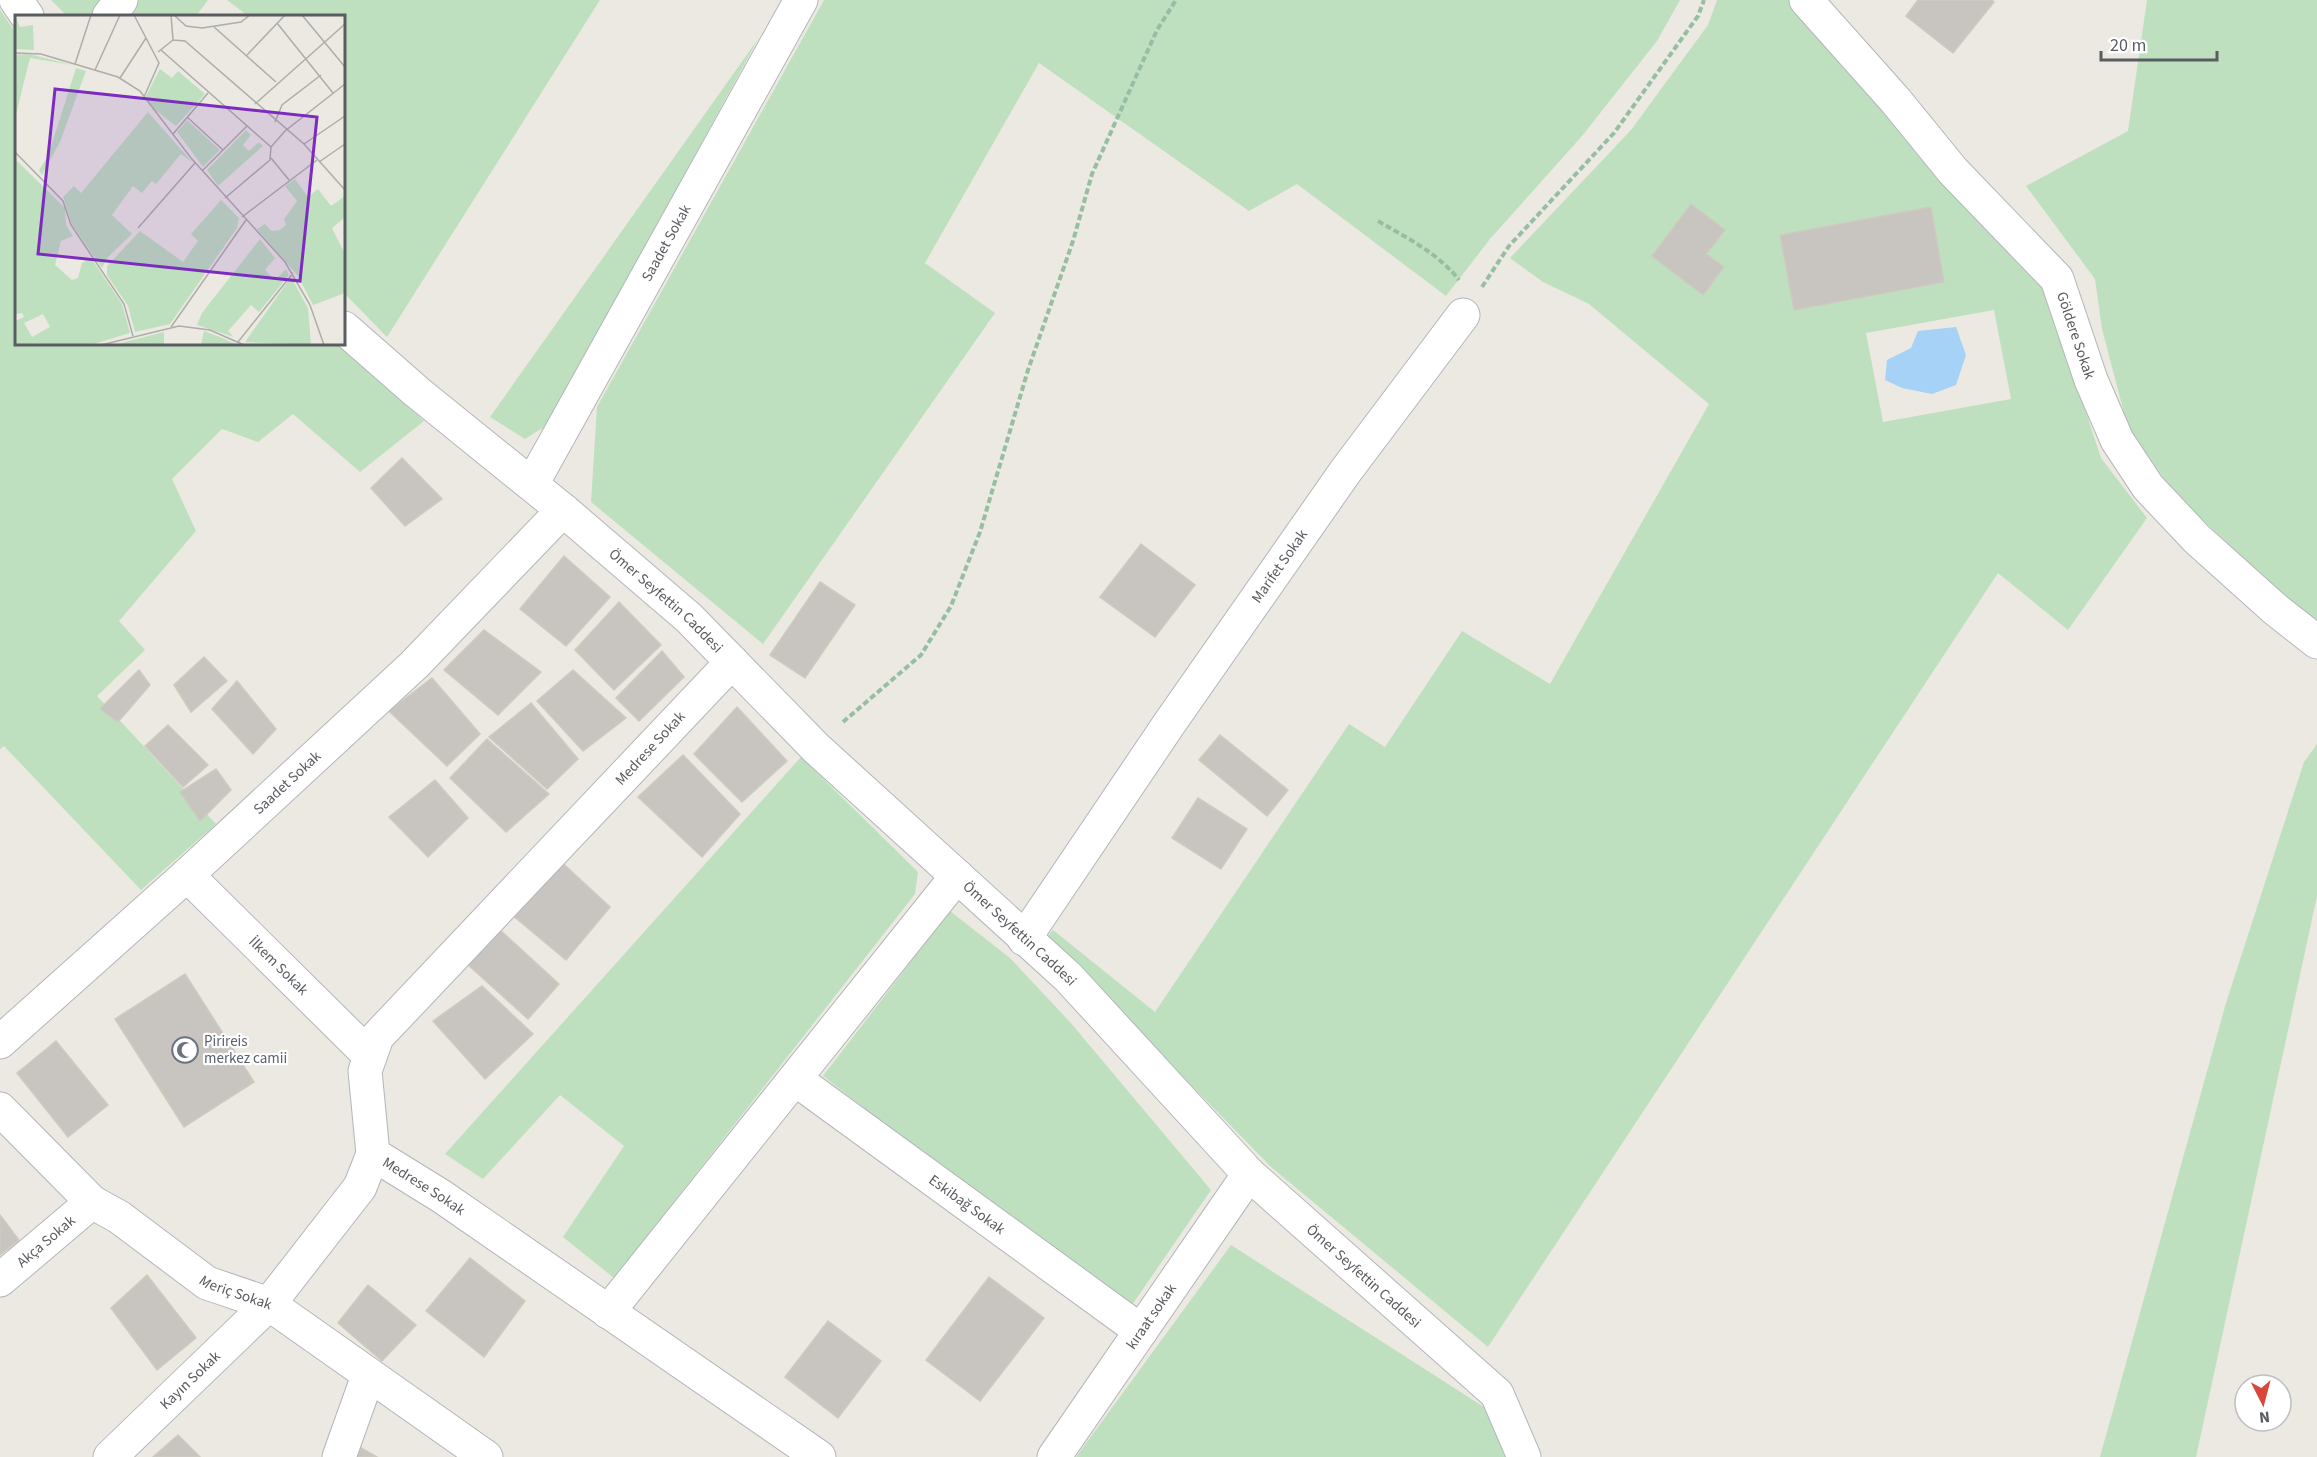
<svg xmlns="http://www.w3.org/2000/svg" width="2317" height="1457" font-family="'Source Sans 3',sans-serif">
  <rect width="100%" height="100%" fill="#ebe9e1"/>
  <g fill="#bfe0bf" fill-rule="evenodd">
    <polygon points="51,0 104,0 94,16 67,16"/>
    <polygon points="134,0 208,0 196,16 123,16"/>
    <polygon points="227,0 600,0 387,337 344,293 344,16 248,16"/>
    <polygon points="824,0 1680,0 1657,41 1582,136 1490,239 1446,296 1297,184 1249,211 1039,63 925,263 995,313 763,644 591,502 597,407"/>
    <path d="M 1717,0 L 1794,0 L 2044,285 L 2101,458 L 2147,518 L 2068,630 L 1998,573 L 1488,1347 L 1271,1167 L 1047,937 L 1053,930 L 1155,1012 L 1349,724 L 1385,747 L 1462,631 L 1550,684 L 1709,404 L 1589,304 L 1543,282 L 1510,258 L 1631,130 L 1708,25 ZM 1994,310 L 2011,399 L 1883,422 L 1866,333 Z"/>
    <polygon points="2147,0 2317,0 2317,622 2297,608 2173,492 2127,424 2102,329 2095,279 2026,186 2128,131"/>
    <polygon points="0,10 16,33 16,344 339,344 424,421 360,472 293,414 258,442 222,429 172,479 196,531 119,621 145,650 97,696 216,824 141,890 4,746 0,749"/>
    <polygon points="758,39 549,424 525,439 490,417"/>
    <polygon points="2317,744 2317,896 2196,1457 2100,1457 2226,1003 2304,762"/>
    <polygon points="801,757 918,872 915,894 614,1278 563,1237 624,1146 560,1095 483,1179 445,1154"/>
    <polygon points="950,911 1010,958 1070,1022 1211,1190 1132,1305 957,1180 823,1076"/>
    <polygon points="1231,1245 1484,1407 1506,1457 1076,1457"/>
  </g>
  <polygon fill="#a5d2f6" points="1956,327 1966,355 1956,385 1932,394 1902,388 1885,380 1887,360 1911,348 1918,331"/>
  <g fill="#c8c5c0" stroke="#cfcac0" stroke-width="1.5">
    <polygon points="1918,0 1992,0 1994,2 1953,53 1906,16"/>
    <polygon points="1691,204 1725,230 1706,254 1724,267 1703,295 1652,256"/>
    <polygon points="1931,207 1944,282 1794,310 1780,235"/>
    <polygon points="402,458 442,499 405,526 371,488"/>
    <polygon points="1141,544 1195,585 1155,637 1100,597"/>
    <polygon points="564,556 610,597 566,646 520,609"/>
    <polygon points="820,582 855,605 805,678 770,655"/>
    <polygon points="619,602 661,645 614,690 575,650"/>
    <polygon points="484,630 541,672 498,715 444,670"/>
    <polygon points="662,651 684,677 639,721 616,698"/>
    <polygon points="204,657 227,681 191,712 174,685"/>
    <polygon points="139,670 150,685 118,722 100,709"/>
    <polygon points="573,670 626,718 583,751 537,701"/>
    <polygon points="432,678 480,734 447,766 389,711"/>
    <polygon points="237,681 276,729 253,754 212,709"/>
    <polygon points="531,703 578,759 547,789 489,737"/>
    <polygon points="737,707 787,761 742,802 694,754"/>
    <polygon points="168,725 208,765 183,787 145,746"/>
    <polygon points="1220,735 1288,790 1267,816 1199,760"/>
    <polygon points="487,739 549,794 506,832 450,778"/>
    <polygon points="683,755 740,814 702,857 638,797"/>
    <polygon points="216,769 231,790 200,821 180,792"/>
    <polygon points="435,780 468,818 428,857 389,817"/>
    <polygon points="1198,798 1247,829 1221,869 1172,838"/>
    <polygon points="556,857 610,907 566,960 505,909"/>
    <polygon points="499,929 559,984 528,1019 466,963"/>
    <polygon points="185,974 254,1082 184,1127 115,1019"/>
    <polygon points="482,986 533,1034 485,1079 433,1021"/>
    <polygon points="56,1041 108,1105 68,1137 17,1073"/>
    <polygon points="0,1215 19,1240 0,1255"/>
    <polygon points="470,1258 525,1301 484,1357 426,1311"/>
    <polygon points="147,1275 196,1338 157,1370 111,1308"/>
    <polygon points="989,1277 1044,1318 980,1401 926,1360"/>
    <polygon points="368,1285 416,1325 382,1361 338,1323"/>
    <polygon points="828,1321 881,1361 838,1418 785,1377"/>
    <polygon points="178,1435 200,1457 153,1457"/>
    <polygon points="361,1448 377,1457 356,1457"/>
  </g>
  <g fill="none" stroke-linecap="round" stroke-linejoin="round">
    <g stroke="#b3b6ba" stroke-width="35">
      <g id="minor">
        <polyline points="16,0 27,16"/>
        <path id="s1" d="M 1806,0 L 1896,101 L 1953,171 L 2057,279 L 2091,380 L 2117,440 L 2148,487 L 2197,539 L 2275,609 L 2317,642"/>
        <polyline points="109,16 121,0"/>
        <path id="s2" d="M 344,328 L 417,392 L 563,510 L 689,618 L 816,748 L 1068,977 L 1249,1174 L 1497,1394 L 1524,1457"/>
        <path id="s3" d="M 532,484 L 801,0"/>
        <path id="s4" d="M 732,662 L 377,1037 L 365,1071 L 373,1154 L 441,1196 L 819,1457"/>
        <path id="s5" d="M 187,875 L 370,1056"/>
        <path id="s6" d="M 1024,939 L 1169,724 L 1345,472 L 1463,315"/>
        <path id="s7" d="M 0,1042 L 187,875 L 414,665 L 563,510"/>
        <path id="s8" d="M 795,1079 L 1141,1331"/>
        <path id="s9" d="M 0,1109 L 92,1202 L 119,1217 L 207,1283 L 269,1304 L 486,1457"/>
        <path id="s10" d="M 0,1280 L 92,1202"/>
        <polyline points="608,1312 957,876"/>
        <path id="s11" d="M 110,1457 L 269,1304 L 360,1187 L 373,1154"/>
        <polyline points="339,1457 368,1376"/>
        <path id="s12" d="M 1054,1457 L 1249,1174"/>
      </g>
    </g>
    <g stroke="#97bea3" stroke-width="4" stroke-dasharray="6 3" stroke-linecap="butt">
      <path d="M 1378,221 C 1407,238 1438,253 1459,280"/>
      <polyline points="1482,287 1509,246 1614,133 1698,16 1704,0"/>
      <polyline points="843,722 921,655 951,606 980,532 1028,370 1073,241 1092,174 1157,30 1176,0"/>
    </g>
    <use href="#minor" stroke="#fff" stroke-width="33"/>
  </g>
  <defs>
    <g id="mosque-ring" transform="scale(1.35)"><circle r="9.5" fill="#fff" stroke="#6b7280" stroke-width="1.5"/><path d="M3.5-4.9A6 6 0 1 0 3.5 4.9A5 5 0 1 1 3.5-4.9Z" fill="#6b7280"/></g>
  </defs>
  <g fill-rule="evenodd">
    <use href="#mosque-ring" x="185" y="1050"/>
  </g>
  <g text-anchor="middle" stroke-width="4.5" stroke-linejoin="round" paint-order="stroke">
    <g font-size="15" fill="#595c60" stroke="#fff">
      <text dy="5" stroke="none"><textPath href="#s3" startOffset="276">Saadet Sokak</textPath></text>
      <text dy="5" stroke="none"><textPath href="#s1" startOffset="435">Göldere Sokak</textPath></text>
      <text dy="5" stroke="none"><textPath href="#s6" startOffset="452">Marifet Sokak</textPath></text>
      <text dy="5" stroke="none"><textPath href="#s2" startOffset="422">Ömer Seyfettin Caddesi</textPath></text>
      <text transform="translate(650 748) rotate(-47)" y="5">Medrese Sokak</text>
      <text dy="5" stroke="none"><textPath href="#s7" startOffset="387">Saadet Sokak</textPath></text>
      <text dy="5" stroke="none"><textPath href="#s2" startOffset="908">Ömer Seyfettin Caddesi</textPath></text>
      <text dy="5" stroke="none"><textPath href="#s5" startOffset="129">İlkem Sokak</textPath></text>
      <text dy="5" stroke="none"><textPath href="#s4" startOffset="696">Medrese Sokak</textPath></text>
      <text dy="5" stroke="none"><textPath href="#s8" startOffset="213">Eskibağ Sokak</textPath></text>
      <text dy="5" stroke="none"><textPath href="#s10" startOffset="60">Akça Sokak</textPath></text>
      <text dy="5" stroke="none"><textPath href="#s2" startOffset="1394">Ömer Seyfettin Caddesi</textPath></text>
      <text dy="5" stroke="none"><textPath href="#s9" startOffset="302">Meriç Sokak</textPath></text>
      <text dy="5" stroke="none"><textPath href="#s12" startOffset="171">kıraat sokak</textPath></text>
      <text dy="5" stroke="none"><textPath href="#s11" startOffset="111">Kayın Sokak</textPath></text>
    </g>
    <g font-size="15" fill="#5b616d" stroke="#fff" text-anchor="start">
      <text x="204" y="1046">Pirireis<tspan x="204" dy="17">merkez camii</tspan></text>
    </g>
  </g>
  <g transform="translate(15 15)">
    <rect width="330" height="330" fill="#ebe9e1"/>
    <path d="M 0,0 L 5,12 L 18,10 L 19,35 L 0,34 ZM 14,39 L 58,50 L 15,43 L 0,103 L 0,40 ZM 61,53 L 71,56 L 45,127 L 27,160 L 24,155 L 33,141 ZM 145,54 L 157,63 L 163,56 L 190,79 L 161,111 L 134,90 L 131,81 ZM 133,97 L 178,148 L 166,139 L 141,169 L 137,166 L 127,178 L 118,171 L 97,200 L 117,219 L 92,243 L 87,253 L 57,210 L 48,182 L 59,171 L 66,178 ZM 172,105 L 205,135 L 188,152 L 162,117 ZM 231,115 L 236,120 L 228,130 L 234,136 L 244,127 L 248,131 L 203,171 L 192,155 ZM 0,144 L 50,193 L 51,210 L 58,221 L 46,226 L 40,250 L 57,265 L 63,263 L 67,248 L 76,243 L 107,289 L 115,318 L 75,330 L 0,330 L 0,306 L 9,302 L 7,298 L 0,299 ZM 28,299 L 35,312 L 17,322 L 9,308 ZM 280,164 L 293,182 L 303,174 L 316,191 L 330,181 L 330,202 L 317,213 L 330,239 L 330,278 L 298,290 L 283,261 L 242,214 L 250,209 L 257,216 L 265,215 L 271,210 L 269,204 L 282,186 L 270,171 ZM 206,185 L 224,203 L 222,213 L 155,309 L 120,317 L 113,291 L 92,260 L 92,251 L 125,216 L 168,247 L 183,226 L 176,219 ZM 245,224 L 260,243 L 250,255 L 260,265 L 271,254 L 274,260 L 244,297 L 236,290 L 213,316 L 219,322 L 182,310 L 187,298 ZM 276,262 L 293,293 L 296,330 L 230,327 ZM 189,316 L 205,322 L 222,330 L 186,330 ZM 149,317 L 149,330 L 98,330 Z" fill="#bfe0bf" fill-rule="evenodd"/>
    <path fill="none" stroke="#adada9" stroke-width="1.5" d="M 119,0 L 144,48 L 129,82M 159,0 L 171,11 L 187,13 L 226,7 L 235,0M 287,0 L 330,52M 262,8 L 318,78M 199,12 L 261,67M 158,25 L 170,26 L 289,129 L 330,175M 146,35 L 256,132 L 255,145 L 210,183M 143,37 L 158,25 L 156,0M 0,38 L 26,39 L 103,62 L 125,76 L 176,143 L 270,247 L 295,290 L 309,330M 232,40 L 270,0M 60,49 L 76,0M 80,55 L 105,0M 105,63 L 131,23M 240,89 L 330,9M 172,102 L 208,135M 260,107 L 267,90 L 306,60M 158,119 L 193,78M 289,129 L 330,101M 256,132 L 270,116 L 330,69M 0,137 L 48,186 L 56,210 L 109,289 L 118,321M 256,143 L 274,165M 304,147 L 330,129M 187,156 L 232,111M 227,202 L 302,145M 123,213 L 180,148M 156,312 L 231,205M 223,327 L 278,258M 86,330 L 164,311 L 195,315 L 229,330"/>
    <path fill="#7b2cbf" fill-opacity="0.15" stroke="#7b2cbf" stroke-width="3" d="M 40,74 L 302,102 L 285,266 L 23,239 Z"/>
    <rect width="330" height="330" fill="none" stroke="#595c60" stroke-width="3"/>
  </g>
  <g transform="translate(2263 1403) rotate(174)"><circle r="28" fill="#ffffff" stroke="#bdbebf" stroke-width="1.5"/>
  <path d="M0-4.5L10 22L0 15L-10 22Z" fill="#d8473a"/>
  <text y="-9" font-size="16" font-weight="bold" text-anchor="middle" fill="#595c60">N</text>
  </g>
  <path d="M2101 51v9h116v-9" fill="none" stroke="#595c60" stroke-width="3"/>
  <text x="2110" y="51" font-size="18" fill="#595c60" stroke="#ffffff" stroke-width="4.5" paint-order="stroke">20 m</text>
</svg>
